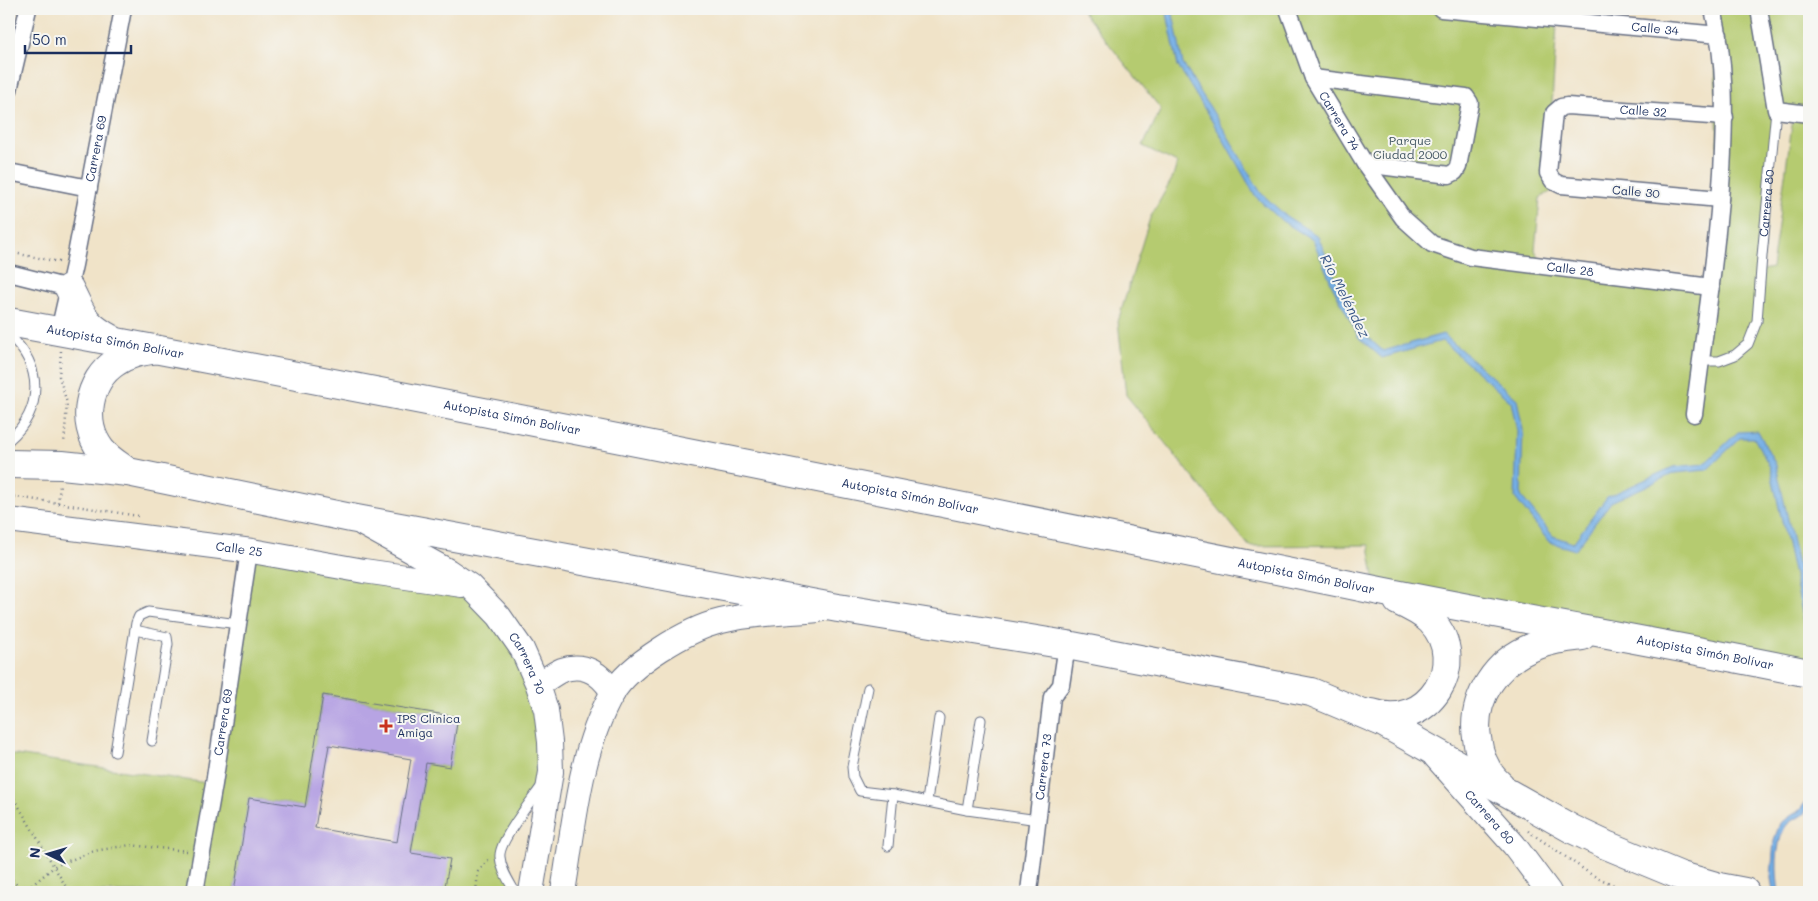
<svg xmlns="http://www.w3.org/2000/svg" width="1818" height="901" font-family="Mali,sans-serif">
  <rect width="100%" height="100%" fill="#f6f6f2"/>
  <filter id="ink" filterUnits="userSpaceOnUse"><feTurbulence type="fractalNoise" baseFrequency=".02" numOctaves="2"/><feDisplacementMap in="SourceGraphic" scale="10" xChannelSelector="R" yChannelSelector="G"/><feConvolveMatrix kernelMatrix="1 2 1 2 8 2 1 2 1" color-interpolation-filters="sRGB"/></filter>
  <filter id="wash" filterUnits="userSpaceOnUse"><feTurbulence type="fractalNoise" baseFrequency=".0096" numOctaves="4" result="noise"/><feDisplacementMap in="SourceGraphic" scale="20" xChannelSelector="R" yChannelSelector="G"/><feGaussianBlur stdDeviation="1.12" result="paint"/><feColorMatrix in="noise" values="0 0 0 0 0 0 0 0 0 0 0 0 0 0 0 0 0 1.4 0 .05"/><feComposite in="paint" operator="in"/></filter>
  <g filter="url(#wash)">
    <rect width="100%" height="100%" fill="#f0e3c8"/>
    <g fill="#b5cb6f" stroke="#687d66">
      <polygon points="1081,9 1558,9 1552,102 1554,113 1553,181 1552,191 1540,198 1535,250 1543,266 1710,287 1720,199 1713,9 1809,9 1809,114 1777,110 1762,270 1772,268 1793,118 1809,120 1809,673 1376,590 1369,545 1249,546 1126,395 1118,321 1150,218 1173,177 1177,163 1143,146 1161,109"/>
      <polygon points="252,551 470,586 522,649 551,772 499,855 515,892 444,892 449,859 411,853 426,763 450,767 458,717 323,695 305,807 249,798 234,892 9,892 9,754 214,784"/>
    </g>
    <g fill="#74aee4" stroke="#486ea1">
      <polygon points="1166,9 1172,9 1183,64 1228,136 1261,193 1286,216 1318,236 1337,282 1364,334 1383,351 1443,334 1517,399 1523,430 1521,496 1553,536 1573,543 1607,497 1673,467 1704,464 1738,432 1758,431 1776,465 1809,613 1809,644 1770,467 1754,438 1740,438 1707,470 1675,473 1611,502 1575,550 1549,542 1515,498 1517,431 1511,402 1442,341 1382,358 1359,338 1332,285 1313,240 1282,221 1256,197 1223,139 1178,66"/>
      <path d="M 1809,797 C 1809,822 1792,814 1784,829 C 1775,847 1776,873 1779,892 L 1773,892 L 1771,878 L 1774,840 L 1780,823 L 1800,810 Z"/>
    </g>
    <g id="blocks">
      <path fill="#b7a4e3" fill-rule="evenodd" d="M 323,695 L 458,717 L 450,767 L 426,763 L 411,853 L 450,859 L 444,892 L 234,892 L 249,798 L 305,807 ZM 329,745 L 411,759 L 397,842 L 315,828 Z"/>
    </g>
  </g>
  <g filter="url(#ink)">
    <use href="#blocks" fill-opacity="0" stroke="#666e83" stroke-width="1"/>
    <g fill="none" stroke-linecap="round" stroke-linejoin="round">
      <g stroke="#666e83" stroke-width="11">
        <g id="lane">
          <path d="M 9,335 C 43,366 44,409 9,440"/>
          <path id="s1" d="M 1701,361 L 1719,361 L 1735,355 L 1748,344 L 1757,321 L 1762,256 L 1776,110"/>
          <polyline points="135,630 167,637 168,644 152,741"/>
          <polyline points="868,688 852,767 853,777 860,791 893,795 967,810 1038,820"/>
          <polyline points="115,752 136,623 139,616 148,612 238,624"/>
          <polyline points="927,801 939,718"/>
          <polyline points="967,810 981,720"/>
          <polyline points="888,846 893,795"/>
          <path d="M 515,892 C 509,881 501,870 500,857 C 498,842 531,801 541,787"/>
        </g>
      </g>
      <g stroke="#666e83" stroke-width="19">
        <g id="street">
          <path id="s2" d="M 1288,9 L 1313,78 L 1365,164 L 1403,218 L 1432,244 L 1471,257 L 1711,287"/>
          <path id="s3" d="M 1441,9 L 1719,35"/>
          <polyline points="1759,9 1776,110 1809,114"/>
          <polyline points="1313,78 1466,97 1470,103 1458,167 1455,172 1449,175 1365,164"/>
          <polyline points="9,90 28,9"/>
          <polyline points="9,172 89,188"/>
          <path id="s4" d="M 1720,199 L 1561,185 L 1553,181 L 1548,173 L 1554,113 L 1561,107 L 1567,106 L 1725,117"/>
          <polyline points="9,273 69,288"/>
          <path id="s5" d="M 59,331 L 74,265 L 123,9"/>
          <path d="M 1694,414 C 1704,333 1717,253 1722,172 C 1725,117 1726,62 1713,9"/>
          <path id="s6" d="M 195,892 L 214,784 L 249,551"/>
          <path id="s7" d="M 1029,892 L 1052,697 L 1061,685 L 1067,645"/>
        </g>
      </g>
      <g stroke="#666e83" stroke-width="26">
        <g id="secondary">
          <path id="s8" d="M 9,520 L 252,551 L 364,571 L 462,585"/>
          <path id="s9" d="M 363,524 L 448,571 L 470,586 L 499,616 L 522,649 L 538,685 L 546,710 L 550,742 L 551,772 L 531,892"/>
          <path d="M 538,685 C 546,680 554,673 562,670 C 584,662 602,674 613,693"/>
          <path id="s10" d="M 1435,756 L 1514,845 L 1549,892"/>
          <path d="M 563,892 C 574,827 579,752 612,694 C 629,664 688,629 721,621 C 753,613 786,613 818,610"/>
        </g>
      </g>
      <g stroke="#666e83" stroke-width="30">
        <g id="highway">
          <path d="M 69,288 C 83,315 82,323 111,339"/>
          <path id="s11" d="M 9,322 C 465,406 920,498 1375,590 C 1519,619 1665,643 1809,673"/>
          <polyline points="9,464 62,465 128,472 351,518 838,608 1067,645 1311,692 1382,722 1572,829 1606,845 1681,876 1719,887 1745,892"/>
          <path d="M 128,472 C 119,465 108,459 101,450 C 80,423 88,380 116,362 C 127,354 139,352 152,350"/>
          <path d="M 1372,713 C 1428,732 1471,663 1431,621 C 1422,612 1409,606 1398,601"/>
          <path d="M 1500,785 C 1486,773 1479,755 1477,738 C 1471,698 1497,661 1533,647 C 1549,640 1565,638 1582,636"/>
        </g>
      </g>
      <g stroke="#666e83" stroke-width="2.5" stroke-dasharray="1 4" stroke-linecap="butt">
        <polyline points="9,252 59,262"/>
        <polyline points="61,351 59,376 67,403 64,444"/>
        <polyline points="9,496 58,503 60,485"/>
        <polyline points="58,503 138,516"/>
        <polyline points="9,790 69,892"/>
        <polyline points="1528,831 1592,875 1629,892"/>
        <polyline points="9,876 23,892"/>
        <polyline points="24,892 55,866 94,851 130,845 187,851"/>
        <polyline points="476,892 478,872 489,859"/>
      </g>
      <use href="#lane" stroke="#fff" stroke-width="9"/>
      <use href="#street" stroke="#fff" stroke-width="16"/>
      <use href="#secondary" stroke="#fff" stroke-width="24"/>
      <use href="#highway" stroke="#fff" stroke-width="28"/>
    </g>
  </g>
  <path fill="#c8321e" stroke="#f6f6f2" stroke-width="2" d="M383.5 718.5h5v5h5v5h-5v5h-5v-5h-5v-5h5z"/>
  <g text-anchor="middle" stroke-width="4" stroke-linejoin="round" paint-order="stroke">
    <g font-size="12" fill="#1b2f5e" stroke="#f6f6f2">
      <text dy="4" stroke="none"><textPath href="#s3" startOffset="215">Calle 34</textPath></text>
      <text dy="4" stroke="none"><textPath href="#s4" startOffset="330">Calle 32</textPath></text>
      <text dy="4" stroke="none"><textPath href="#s2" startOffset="124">Carrera 74</textPath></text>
      <text dy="4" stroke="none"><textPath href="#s5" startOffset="186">Carrera 69</textPath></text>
      <text transform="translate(1636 192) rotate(5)" y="4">Calle 30</text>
      <text dy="4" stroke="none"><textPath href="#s1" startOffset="195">Carrera 80</textPath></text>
      <text dy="4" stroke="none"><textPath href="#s2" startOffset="420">Calle 28</textPath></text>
      <text dy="4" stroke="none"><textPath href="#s11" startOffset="108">Autopista Simón Bolívar</textPath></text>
      <text dy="4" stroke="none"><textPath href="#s11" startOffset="512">Autopista Simón Bolívar</textPath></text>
      <text dy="4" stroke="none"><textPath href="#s11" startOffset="918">Autopista Simón Bolívar</textPath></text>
      <text dy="4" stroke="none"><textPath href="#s8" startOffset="232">Calle 25</textPath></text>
      <text dy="4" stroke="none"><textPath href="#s11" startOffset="1322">Autopista Simón Bolívar</textPath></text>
      <text dy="4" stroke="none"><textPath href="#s11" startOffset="1728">Autopista Simón Bolívar</textPath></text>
      <text dy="4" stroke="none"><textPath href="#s9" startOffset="221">Carrera 70</textPath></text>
      <text dy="4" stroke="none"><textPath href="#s6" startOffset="172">Carrera 69</textPath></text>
      <text dy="4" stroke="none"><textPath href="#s7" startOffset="126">Carrera 73</textPath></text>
      <text dy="4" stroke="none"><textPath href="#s10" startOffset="82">Carrera 80</textPath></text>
    </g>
    <g font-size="12" fill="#425662" stroke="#f6f6f2">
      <text x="1410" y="145">Parque<tspan x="1410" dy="14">Ciudad 2000</tspan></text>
    </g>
    <g font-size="12" fill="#1b2f5e" stroke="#f6f6f2" text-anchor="start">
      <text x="397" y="723">IPS Clínica<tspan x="397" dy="14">Amiga</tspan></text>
    </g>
    <g font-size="14" font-style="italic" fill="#365586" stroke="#f6f6f2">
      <text transform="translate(1345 296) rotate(63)" y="5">Río Meléndez</text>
    </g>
  </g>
  <rect width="1818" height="901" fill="none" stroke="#f6f6f2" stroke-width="30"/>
  <g transform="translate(48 854) rotate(275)" stroke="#f6f6f2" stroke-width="4" paint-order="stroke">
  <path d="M0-4L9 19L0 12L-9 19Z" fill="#1b2f5e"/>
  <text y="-8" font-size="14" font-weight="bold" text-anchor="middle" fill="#1b2f5e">N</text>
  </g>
  <path d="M25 45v8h106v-8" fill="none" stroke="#1b2f5e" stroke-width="2.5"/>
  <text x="32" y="45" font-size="15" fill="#1b2f5e" stroke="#f6f6f2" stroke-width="4" paint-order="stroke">50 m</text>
</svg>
